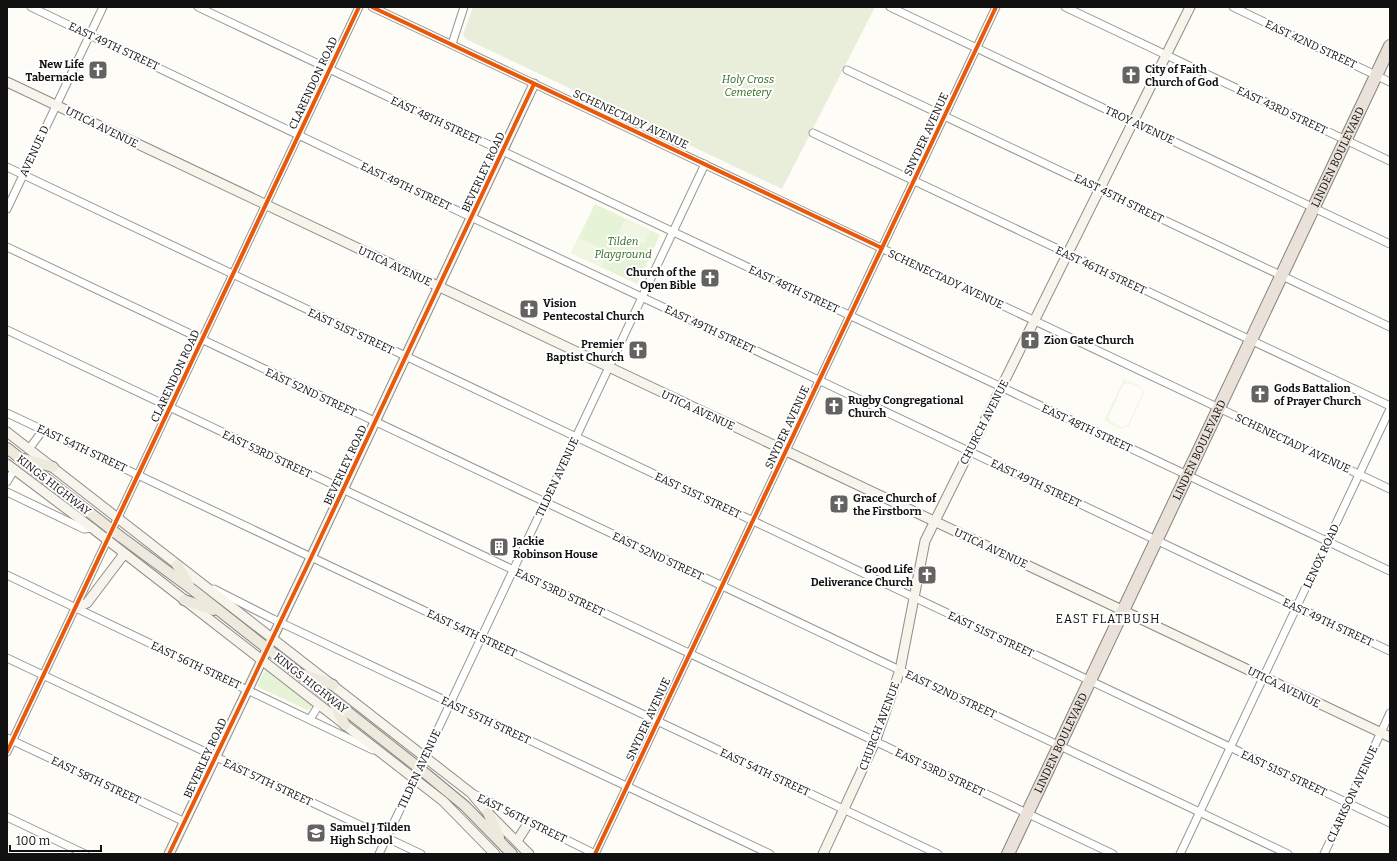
<svg xmlns="http://www.w3.org/2000/svg" width="1397" height="861" font-family="Bitter,serif">
  <rect width="100%" height="100%" fill="#fdfcf7"/>
  <g fill="#e7f3d7">
    <polygon points="595,204 660,235 637,284 571,253"/>
    <polygon points="266,668 312,705 311,709 307,710 260,688 257,686"/>
  </g>
  <polygon fill="#e9eedb" points="473,7 875,7 782,189 466,39 463,35"/>
  <g fill="#f0f6e1" fill-rule="evenodd">
    <polygon points="625,219 650,231 644,244 619,232"/>
    <polygon points="579,238 609,252 602,268 571,253"/>
    <path d="M 1124,379 L 1126,379 L 1125,381 C 1133,381 1143,386 1144,393 L 1129,426 L 1122,429 L 1110,424 L 1107,420 L 1106,422 L 1104,421 ZM 1126,383 C 1132,383 1141,387 1143,392 L 1128,425 L 1123,428 L 1111,422 L 1108,418 L 1123,385 Z"/>
  </g>
  <g fill="none" stroke-linecap="round" stroke-linejoin="round">
    <g stroke="#979795" stroke-width="9">
      <g id="street">
        <polyline points="31,7 405,186 827,384 1390,651"/>
        <polyline points="198,7 1390,571"/>
        <polyline points="372,7 1390,489"/>
        <polyline points="890,7 1390,244"/>
        <polyline points="1065,7 1390,161"/>
        <polyline points="1233,7 1390,82"/>
        <polyline points="452,44 464,7"/>
        <polyline points="847,70 1390,327"/>
        <polyline points="813,133 1390,406"/>
        <polyline points="7,167 1390,823"/>
        <polyline points="7,209 103,7"/>
        <polyline points="7,247 1288,854"/>
        <polyline points="7,330 1113,854"/>
        <polyline points="7,413 938,854"/>
        <polyline points="29,449 43,430"/>
        <polyline points="7,482 14,470"/>
        <polyline points="7,492 84,529 92,528"/>
        <polyline points="7,575 373,750"/>
        <polyline points="214,589 273,619 770,854"/>
        <polyline points="7,658 421,854"/>
        <polyline points="310,719 319,705"/>
        <polyline points="7,738 185,822"/>
        <path d="M 7,752 C 126,505 241,255 359,7"/>
        <polyline points="472,793 595,854"/>
        <polyline points="7,817 85,854"/>
        <polyline points="379,854 705,164"/>
        <polyline points="595,854 996,7"/>
        <polyline points="1180,854 1390,409"/>
        <polyline points="1324,854 1390,713"/>
      </g>
    </g>
    <g stroke="#8e8d8b" stroke-width="11">
      <g id="secondary">
        <polyline points="7,82 1390,737"/>
        <polyline points="7,432 471,793 488,813 529,854"/>
        <polyline points="7,464 92,528 443,801 495,854"/>
        <polyline points="76,608 87,603 124,554"/>
        <polyline points="517,841 529,822"/>
        <polyline points="169,854 309,562 534,84"/>
        <polyline points="823,854 875,742 900,670 925,541 1190,7"/>
      </g>
    </g>
    <g stroke="#858482" stroke-width="12">
      <g id="primary">
        <polyline points="7,448 121,537 193,590 419,768 465,806 512,854"/>
        <polyline points="24,459 53,467"/>
        <polyline points="177,565 189,585"/>
        <polyline points="184,600 213,610"/>
        <polyline points="305,675 333,685"/>
        <polyline points="334,703 345,725"/>
        <polyline points="488,813 499,837"/>
      </g>
    </g>
    <g stroke="#858482" stroke-width="14">
      <g id="highway">
        <path id="s1" d="M 1008,854 L 1390,46"/>
      </g>
    </g>
    <use href="#street" stroke="#fffffe" stroke-width="7"/>
    <use href="#secondary" stroke="#f6f4eb" stroke-width="9"/>
    <use href="#primary" stroke="#ede9dc" stroke-width="10"/>
    <use href="#highway" stroke="#eae1d8" stroke-width="12"/>
    <g stroke="#fff" stroke-width="6">
      <g id="cycleway">
        <polyline points="372,7 882,248"/>
        <path d="M 7,752 C 126,505 241,255 359,7"/>
        <polyline points="169,854 309,562 534,84"/>
        <polyline points="595,854 996,7"/>
      </g>
    </g>
    <use href="#cycleway" stroke="#e8590c" stroke-width="4"/>
  </g>
  <defs>
    <g id="church-square" transform="scale(1)"><rect x="-9" y="-9" width="18" height="18" rx="4" fill="#646362" stroke="#fff"/><path d="M-1.2-6h2.4v3.5h3.3v2.4h-3.3V6h-2.4V-.1h-3.3v-2.4h3.3Z" fill="#fff"/></g>
    <g id="building-square" transform="scale(1)"><rect x="-9" y="-9" width="18" height="18" rx="4" fill="#646362" stroke="#fff"/><path d="M-4-6H4V6H1V3H-1V6H-4ZM-2.5-4.3h1.7v1.8h-1.7ZM.8-4.3h1.7v1.8H.8ZM-2.5-1h1.7V.8h-1.7ZM.8-1h1.7V.8H.8Z" fill="#fff"/></g>
    <g id="school-square" transform="scale(1)"><rect x="-9" y="-9" width="18" height="18" rx="4" fill="#646362" stroke="#fff"/><path d="M0-5L7-2L0 1L-7-2ZM-4 1L0 2.5L4 1V4Q0 6-4 4Z" fill="#fff"/></g>
  </defs>
  <g fill-rule="evenodd">
    <use href="#church-square" x="98" y="70"/>
    <use href="#church-square" x="1131" y="75"/>
    <use href="#church-square" x="710" y="278"/>
    <use href="#church-square" x="529" y="309"/>
    <use href="#church-square" x="1030" y="340"/>
    <use href="#church-square" x="638" y="350"/>
    <use href="#church-square" x="1260" y="394"/>
    <use href="#church-square" x="834" y="406"/>
    <use href="#church-square" x="839" y="504"/>
    <use href="#building-square" x="499" y="547"/>
    <use href="#church-square" x="927" y="575"/>
    <use href="#school-square" x="316" y="833"/>
  </g>
  <g text-anchor="middle" stroke-width="4" stroke-linejoin="round" paint-order="stroke">
    <g font-size="11" fill="#111" stroke="#fff">
      <text transform="translate(1311 44) rotate(25)" y="4">EAST 42ND STREET</text>
      <text transform="translate(114 46) rotate(25)" y="4">EAST 49TH STREET</text>
      <text transform="translate(313 83) rotate(-65)" y="4">CLARENDON ROAD</text>
      <text transform="translate(1282 110) rotate(25)" y="4">EAST 43RD STREET</text>
      <text transform="translate(631 119) rotate(25)" y="4">SCHENECTADY AVENUE</text>
      <text transform="translate(436 120) rotate(25)" y="4">EAST 48TH STREET</text>
      <text transform="translate(1140 125) rotate(25)" y="4">TROY AVENUE</text>
      <text transform="translate(102 127) rotate(26)" y="4">UTICA AVENUE</text>
      <text transform="translate(926 134) rotate(-65)" y="4">SNYDER AVENUE</text>
      <text transform="translate(34 151) rotate(-65)" y="4">AVENUE D</text>
      <text dy="4" stroke="none"><textPath href="#s1" startOffset="771">LINDEN BOULEVARD</textPath></text>
      <text transform="translate(483 172) rotate(-65)" y="4">BEVERLEY ROAD</text>
      <text transform="translate(406 186) rotate(25)" y="4">EAST 49TH STREET</text>
      <text transform="translate(1119 198) rotate(26)" y="4">EAST 45TH STREET</text>
      <text transform="translate(395 266) rotate(25)" y="4">UTICA AVENUE</text>
      <text transform="translate(1101 270) rotate(25)" y="4">EAST 46TH STREET</text>
      <text transform="translate(946 279) rotate(25)" y="4">SCHENECTADY AVENUE</text>
      <text transform="translate(794 289) rotate(25)" y="4">EAST 48TH STREET</text>
      <text transform="translate(710 329) rotate(25)" y="4">EAST 49TH STREET</text>
      <text transform="translate(351 331) rotate(25)" y="4">EAST 51ST STREET</text>
      <text transform="translate(175 376) rotate(-65)" y="4">CLARENDON ROAD</text>
      <text transform="translate(311 392) rotate(25)" y="4">EAST 52ND STREET</text>
      <text transform="translate(698 410) rotate(25)" y="4">UTICA AVENUE</text>
      <text transform="translate(984 422) rotate(-63)" y="4">CHURCH AVENUE</text>
      <text transform="translate(787 427) rotate(-65)" y="4">SNYDER AVENUE</text>
      <text transform="translate(1087 428) rotate(25)" y="4">EAST 48TH STREET</text>
      <text transform="translate(1293 443) rotate(25)" y="4">SCHENECTADY AVENUE</text>
      <text transform="translate(82 448) rotate(25)" y="4">EAST 54TH STREET</text>
      <text dy="4" stroke="none"><textPath href="#s1" startOffset="447">LINDEN BOULEVARD</textPath></text>
      <text transform="translate(267 454) rotate(25)" y="4">EAST 53RD STREET</text>
      <text transform="translate(345 465) rotate(-65)" y="4">BEVERLEY ROAD</text>
      <text transform="translate(557 477) rotate(-65)" y="4">TILDEN AVENUE</text>
      <text transform="translate(1036 483) rotate(25)" y="4">EAST 49TH STREET</text>
      <text transform="translate(54 485) rotate(38)" y="4">KINGS HIGHWAY</text>
      <text transform="translate(698 495) rotate(25)" y="4">EAST 51ST STREET</text>
      <text transform="translate(991 548) rotate(25)" y="4">UTICA AVENUE</text>
      <text transform="translate(658 556) rotate(25)" y="4">EAST 52ND STREET</text>
      <text transform="translate(1321 556) rotate(-65)" y="4">LENOX ROAD</text>
      <text transform="translate(560 592) rotate(25)" y="4">EAST 53RD STREET</text>
      <text transform="translate(1328 622) rotate(25)" y="4">EAST 49TH STREET</text>
      <text transform="translate(472 633) rotate(25)" y="4">EAST 54TH STREET</text>
      <text transform="translate(991 634) rotate(25)" y="4">EAST 51ST STREET</text>
      <text transform="translate(196 665) rotate(25)" y="4">EAST 56TH STREET</text>
      <text transform="translate(311 683) rotate(38)" y="4">KINGS HIGHWAY</text>
      <text transform="translate(1284 687) rotate(26)" y="4">UTICA AVENUE</text>
      <text transform="translate(951 694) rotate(25)" y="4">EAST 52ND STREET</text>
      <text transform="translate(648 719) rotate(-65)" y="4">SNYDER AVENUE</text>
      <text transform="translate(486 720) rotate(25)" y="4">EAST 55TH STREET</text>
      <text transform="translate(879 726) rotate(-69)" y="4">CHURCH AVENUE</text>
      <text dy="4" stroke="none"><textPath href="#s1" startOffset="123">LINDEN BOULEVARD</textPath></text>
      <text transform="translate(205 758) rotate(-65)" y="4">BEVERLEY ROAD</text>
      <text transform="translate(419 769) rotate(-65)" y="4">TILDEN AVENUE</text>
      <text transform="translate(765 772) rotate(25)" y="4">EAST 54TH STREET</text>
      <text transform="translate(940 772) rotate(25)" y="4">EAST 53RD STREET</text>
      <text transform="translate(1284 773) rotate(25)" y="4">EAST 51ST STREET</text>
      <text transform="translate(96 780) rotate(25)" y="4">EAST 58TH STREET</text>
      <text transform="translate(268 782) rotate(25)" y="4">EAST 57TH STREET</text>
      <text transform="translate(1352 794) rotate(-65)" y="4">CLARKSON AVENUE</text>
      <text transform="translate(522 818) rotate(26)" y="4">EAST 56TH STREET</text>
    </g>
    <g font-size="11" font-weight="bold" fill="#111" stroke="#fff" text-anchor="start">
      <text x="84" y="68" text-anchor="end">New Life<tspan x="84" dy="13">Tabernacle</tspan></text>
      <text x="1145" y="73">City of Faith<tspan x="1145" dy="13">Church of God</tspan></text>
      <text x="696" y="276" text-anchor="end">Church of the<tspan x="696" dy="13">Open Bible</tspan></text>
      <text x="543" y="307">Vision<tspan x="543" dy="13">Pentecostal Church</tspan></text>
      <text x="1044" y="344">Zion Gate Church</text>
      <text x="624" y="348" text-anchor="end">Premier<tspan x="624" dy="13">Baptist Church</tspan></text>
      <text x="1274" y="392">Gods Battalion<tspan x="1274" dy="13">of Prayer Church</tspan></text>
      <text x="848" y="404">Rugby Congregational<tspan x="848" dy="13">Church</tspan></text>
      <text x="853" y="502">Grace Church of<tspan x="853" dy="13">the Firstborn</tspan></text>
      <text x="513" y="545">Jackie<tspan x="513" dy="13">Robinson House</tspan></text>
      <text x="913" y="573" text-anchor="end">Good Life<tspan x="913" dy="13">Deliverance Church</tspan></text>
      <text x="330" y="831">Samuel J Tilden<tspan x="330" dy="13">High School</tspan></text>
    </g>
    <g font-size="11" font-style="italic" fill="#2f6b1f" stroke="#fff">
      <text x="748" y="83">Holy Cross<tspan x="748" dy="13">Cemetery</tspan></text>
      <text x="623" y="245">Tilden<tspan x="623" dy="13">Playground</tspan></text>
    </g>
    <g font-size="12" letter-spacing="1" fill="#111" stroke="#fff">
      <text x="1108" y="623">EAST FLATBUSH</text>
    </g>
  </g>
  <rect width="1397" height="861" fill="none" stroke="#111111" stroke-width="16"/>
  <path d="M10 845v6h91v-6" fill="none" stroke="#111111" stroke-width="2"/>
  <text x="16" y="845" font-size="12" fill="#111111" stroke="#ffffff" stroke-width="3" paint-order="stroke">100 m</text>
</svg>
